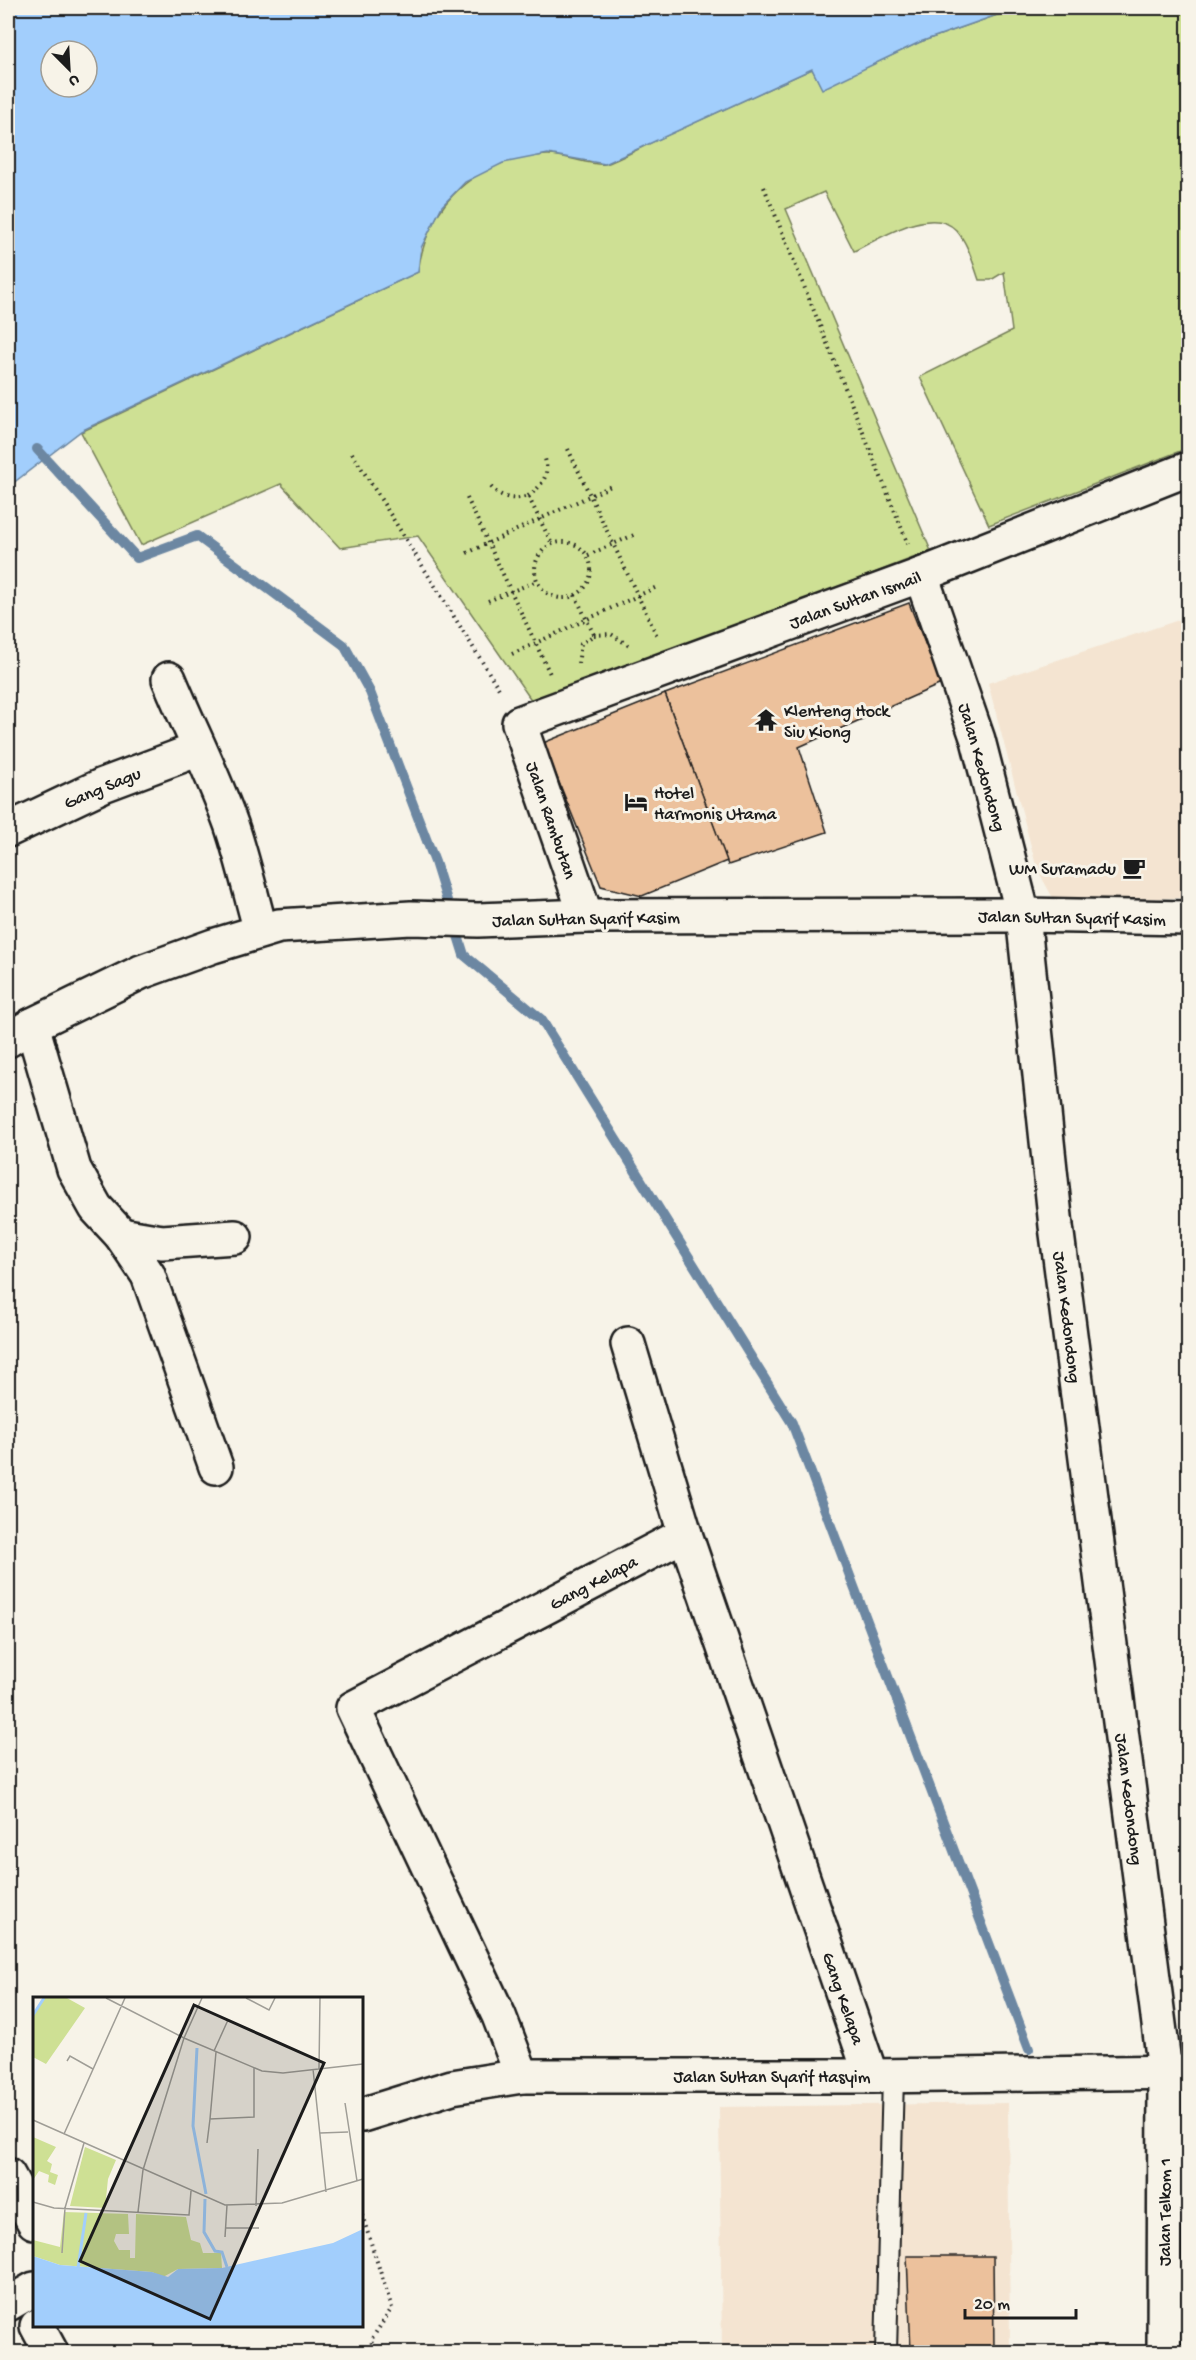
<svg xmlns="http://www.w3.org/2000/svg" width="1196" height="2360" font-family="'Gochi Hand',sans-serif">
  <rect width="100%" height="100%" fill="#f7f3e8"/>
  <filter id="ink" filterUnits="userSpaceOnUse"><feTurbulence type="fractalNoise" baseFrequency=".0167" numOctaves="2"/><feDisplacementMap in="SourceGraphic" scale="12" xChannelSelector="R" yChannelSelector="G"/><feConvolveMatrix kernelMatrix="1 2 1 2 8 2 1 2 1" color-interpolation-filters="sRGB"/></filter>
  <g filter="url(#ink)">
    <g fill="#f4e4d1">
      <polygon points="1188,617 1188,898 1053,898 1037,869 988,683"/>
      <polygon points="1008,2103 1010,2352 722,2352 719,2107"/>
    </g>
    <path fill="#cee094" stroke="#757e58" stroke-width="1.5" d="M 1017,8 L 1188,8 L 1188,448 L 989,525 L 920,377 L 1012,331 L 1004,272 L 991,280 L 979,280 C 973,263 968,243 956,230 C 932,204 879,239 854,251 L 824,192 L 786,209 L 931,551 L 534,704 L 418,536 L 340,548 L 281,484 L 141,545 L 81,432 L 418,272 C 428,202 476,158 547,155 C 564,154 590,166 605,164 C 615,162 647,144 659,139 C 710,116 761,92 812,69 L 822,88 L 920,42 Z"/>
    <path fill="#a2cefc" stroke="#6c87a2" stroke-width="1.5" fill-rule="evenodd" d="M 8,8 L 1017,8 L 920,42 L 822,89 L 812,69 L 605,164 L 548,154 L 503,163 L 465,182 L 442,206 L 421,248 L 418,272 L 81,431 L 8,487 ZM 51,51 L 87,51 L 87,87 L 51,87 Z"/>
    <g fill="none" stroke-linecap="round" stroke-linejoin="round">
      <polyline stroke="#6c87a2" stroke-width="10" points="37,449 137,558 197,536 344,645 370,692 435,862 464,955 541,1019 792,1423 1029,2049"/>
    </g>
    <g fill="#ecc19c" stroke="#1c1c1c" stroke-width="1.5">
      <polygon points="909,603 941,684 799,747 827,832 728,865 665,694"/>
      <polygon points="665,694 727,861 642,896 601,886 543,743"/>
      <polygon points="907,2256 993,2256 994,2352 911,2352"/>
    </g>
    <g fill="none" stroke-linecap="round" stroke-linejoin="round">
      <g stroke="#1c1c1c" stroke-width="24">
        <polyline id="lane" points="886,2352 893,2076"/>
      </g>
      <g stroke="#1c1c1c" stroke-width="38">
        <g id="street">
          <polyline points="921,575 978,740 1023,915 1056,1226 1165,2071 1164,2352"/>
          <path d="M 169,679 C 189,727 213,774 231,824 C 243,859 251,896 261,931"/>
          <polyline points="8,830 103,785 199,749"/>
          <polyline points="32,1025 74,1169 96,1208 121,1235 148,1275 216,1467"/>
          <polyline points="121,1235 162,1242 235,1237"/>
          <polyline points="628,1344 685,1534"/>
          <polyline points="522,2076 499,2016 353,1708 685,1534 871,2076"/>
          <polyline points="8,2175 34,2222"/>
          <polyline points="37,2326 51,2352"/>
        </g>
      </g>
      <g stroke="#1c1c1c" stroke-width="38">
        <g id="secondary">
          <polyline points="586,916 519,723 921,575 1188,469"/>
          <polyline points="8,1040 32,1025 141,972 213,946 279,926 411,918 478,920 586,916 1023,915 1188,918"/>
          <polyline points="362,2115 452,2087 522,2076 871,2076 1188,2072"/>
          <polyline points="8,2304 34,2289"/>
        </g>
      </g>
      <g stroke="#1c1c1c" stroke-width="4" stroke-dasharray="1.5 4.5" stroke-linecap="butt">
        <polyline points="764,187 908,544"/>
        <polyline points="568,449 657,636"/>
        <polyline points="352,453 501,692"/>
        <path d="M 491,487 C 501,498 514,501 528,496 L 552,544"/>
        <path d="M 528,496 C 541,487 550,476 545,459"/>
        <polyline points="467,498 551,676"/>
        <circle cx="563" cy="570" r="28"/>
        <polyline points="467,553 611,486"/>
        <polyline points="588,555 634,535"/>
        <polyline points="575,595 594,635 581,644 578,664"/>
        <polyline points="488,601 537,581"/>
        <polyline points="594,635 611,634 628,645"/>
        <polyline points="512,654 659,586"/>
        <polyline points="362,2215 392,2308 371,2340 374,2352"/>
      </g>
      <use href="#lane" stroke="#f7f3e8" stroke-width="20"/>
      <use href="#street" stroke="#f7f3e8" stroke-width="33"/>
      <use href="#secondary" stroke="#f7f3e8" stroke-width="33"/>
    </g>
  </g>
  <defs>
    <g id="temple-bare" transform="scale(1.8)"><path d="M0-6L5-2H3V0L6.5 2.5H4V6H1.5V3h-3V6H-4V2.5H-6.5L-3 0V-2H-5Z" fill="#1c1c1c" stroke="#f7f3e8" stroke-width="2.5" paint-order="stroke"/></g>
    <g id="hotel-bare" transform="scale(1.8)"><path d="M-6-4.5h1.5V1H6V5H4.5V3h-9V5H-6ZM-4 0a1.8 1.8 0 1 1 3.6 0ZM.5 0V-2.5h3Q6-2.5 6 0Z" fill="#1c1c1c" stroke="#f7f3e8" stroke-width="2.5" paint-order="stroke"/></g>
    <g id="cafe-bare" transform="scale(1.8)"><path d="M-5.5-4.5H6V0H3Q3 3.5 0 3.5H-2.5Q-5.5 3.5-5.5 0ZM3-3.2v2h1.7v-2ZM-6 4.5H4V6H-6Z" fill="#1c1c1c" stroke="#f7f3e8" stroke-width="2.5" paint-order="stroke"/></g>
  </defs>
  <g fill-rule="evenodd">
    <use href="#temple-bare" x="766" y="720"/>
    <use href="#hotel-bare" x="636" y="802"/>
    <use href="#cafe-bare" x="1134" y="868"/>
  </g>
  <g text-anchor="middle" stroke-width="6" stroke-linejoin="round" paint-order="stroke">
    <g font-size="18" fill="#1c1c1c" stroke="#f7f3e8">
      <text transform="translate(855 599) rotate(-20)" y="6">Jalan Sultan Ismail</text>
      <text transform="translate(983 767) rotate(74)" y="6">Jalan Kedondong</text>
      <text transform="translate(102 787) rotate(-23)" y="6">Gang Sagu</text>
      <text transform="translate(552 820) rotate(71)" y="6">Jalan Rambutan</text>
      <text transform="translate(1072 917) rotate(1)" y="6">Jalan Sultan Syarif Kasim</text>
      <text transform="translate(586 918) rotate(-1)" y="6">Jalan Sultan Syarif Kasim</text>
      <text transform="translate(1068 1317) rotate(83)" y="6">Jalan Kedondong</text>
      <text transform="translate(593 1582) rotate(-28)" y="6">Gang Kelapa</text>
      <text transform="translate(1130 1799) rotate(83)" y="6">Jalan Kedondong</text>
      <text transform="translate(844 1998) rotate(71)" y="6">Gang Kelapa</text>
      <text x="772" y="2082">Jalan Sultan Syarif Hasyim</text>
      <text transform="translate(1164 2212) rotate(-90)" y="6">Jalan Telkom 1</text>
    </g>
    <g font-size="18" fill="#1c1c1c" stroke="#f7f3e8" text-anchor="start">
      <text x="784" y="716">Klenteng Hock<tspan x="784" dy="21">Siu Kiong</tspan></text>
      <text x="654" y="798">Hotel<tspan x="654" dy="21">Harmonis Utama</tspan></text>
      <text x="1116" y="874" text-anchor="end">WM Suramadu</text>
    </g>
  </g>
  <g transform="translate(33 1997)">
    <rect width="330" height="330" fill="#f7f3e8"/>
    <path d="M 11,1 L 34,1 L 52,11 L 13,67 L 0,60 L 0,18 ZM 0,140 L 23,150 L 14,164 L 19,167 L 17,175 L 25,178 L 22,188 L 15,185 L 16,178 L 6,174 L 0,183 ZM 52,150 L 83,163 L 75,182 L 72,211 L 37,209 ZM 31,215 L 95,217 L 96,237 L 83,237 L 81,244 L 86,253 L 97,253 L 97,261 L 102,261 L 103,217 L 153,220 L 158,243 L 167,246 L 170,256 L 188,256 L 189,271 L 145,272 L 130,280 L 119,275 L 27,268 L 0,259 L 0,243 L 27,250 Z" fill="#cee094"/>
    <path d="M 330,232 L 330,329 L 0,329 L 0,259 L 27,268 L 119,275 L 135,280 L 145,272 L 189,271 L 300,246 Z" fill="#a2cefc"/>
    <path fill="none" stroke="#a2cefc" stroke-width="3" d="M 0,18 L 11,1M 164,51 L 160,129 L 173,197M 172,202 L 171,235 L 182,254 L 189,255 L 194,270M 45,271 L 53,216"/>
    <path fill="none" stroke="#9f9d96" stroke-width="1.5" d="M 73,1 L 151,41 L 229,74 L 250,76 L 330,67M 213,1 L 236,13 L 242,1M 181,54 L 195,23M 183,55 L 177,122 L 221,120 L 221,71M 34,64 L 37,59 L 60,72M 280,72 L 293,195M 286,72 L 287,1M 312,106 L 324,184M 0,123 L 192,208 L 249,206 L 330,182M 287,136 L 315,135M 31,137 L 92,1M 174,146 L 177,122M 0,205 L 21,211 L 156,218 L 158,194M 223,209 L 225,152M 105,215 L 110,173 L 151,41 L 169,1M 192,231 L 226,231M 192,240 L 194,208M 29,256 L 32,211 L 51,146"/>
    <path fill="#1c1c1c" fill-opacity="0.15" stroke="#1c1c1c" stroke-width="3" d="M 161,8 L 291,66 L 177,322 L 47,264 Z"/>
    <rect width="330" height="330" fill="none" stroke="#1c1c1c" stroke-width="3"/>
  </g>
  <rect width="1196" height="2360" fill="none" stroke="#f7f3e8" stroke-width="30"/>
  <rect x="15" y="15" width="1166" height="2330" fill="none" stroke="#1c1c1c" stroke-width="2" filter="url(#ink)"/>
  <g transform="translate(69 69) rotate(156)"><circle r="28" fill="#f7f3e8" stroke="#9f9d96" stroke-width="1.5"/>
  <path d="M0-4.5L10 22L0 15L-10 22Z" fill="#1c1c1c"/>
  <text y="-9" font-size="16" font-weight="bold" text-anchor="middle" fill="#1c1c1c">U</text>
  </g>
  <path d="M965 2309v9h111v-9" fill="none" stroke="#1c1c1c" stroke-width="3"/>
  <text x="974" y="2309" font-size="18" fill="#1c1c1c" stroke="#f7f3e8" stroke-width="4.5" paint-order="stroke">20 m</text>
</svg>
